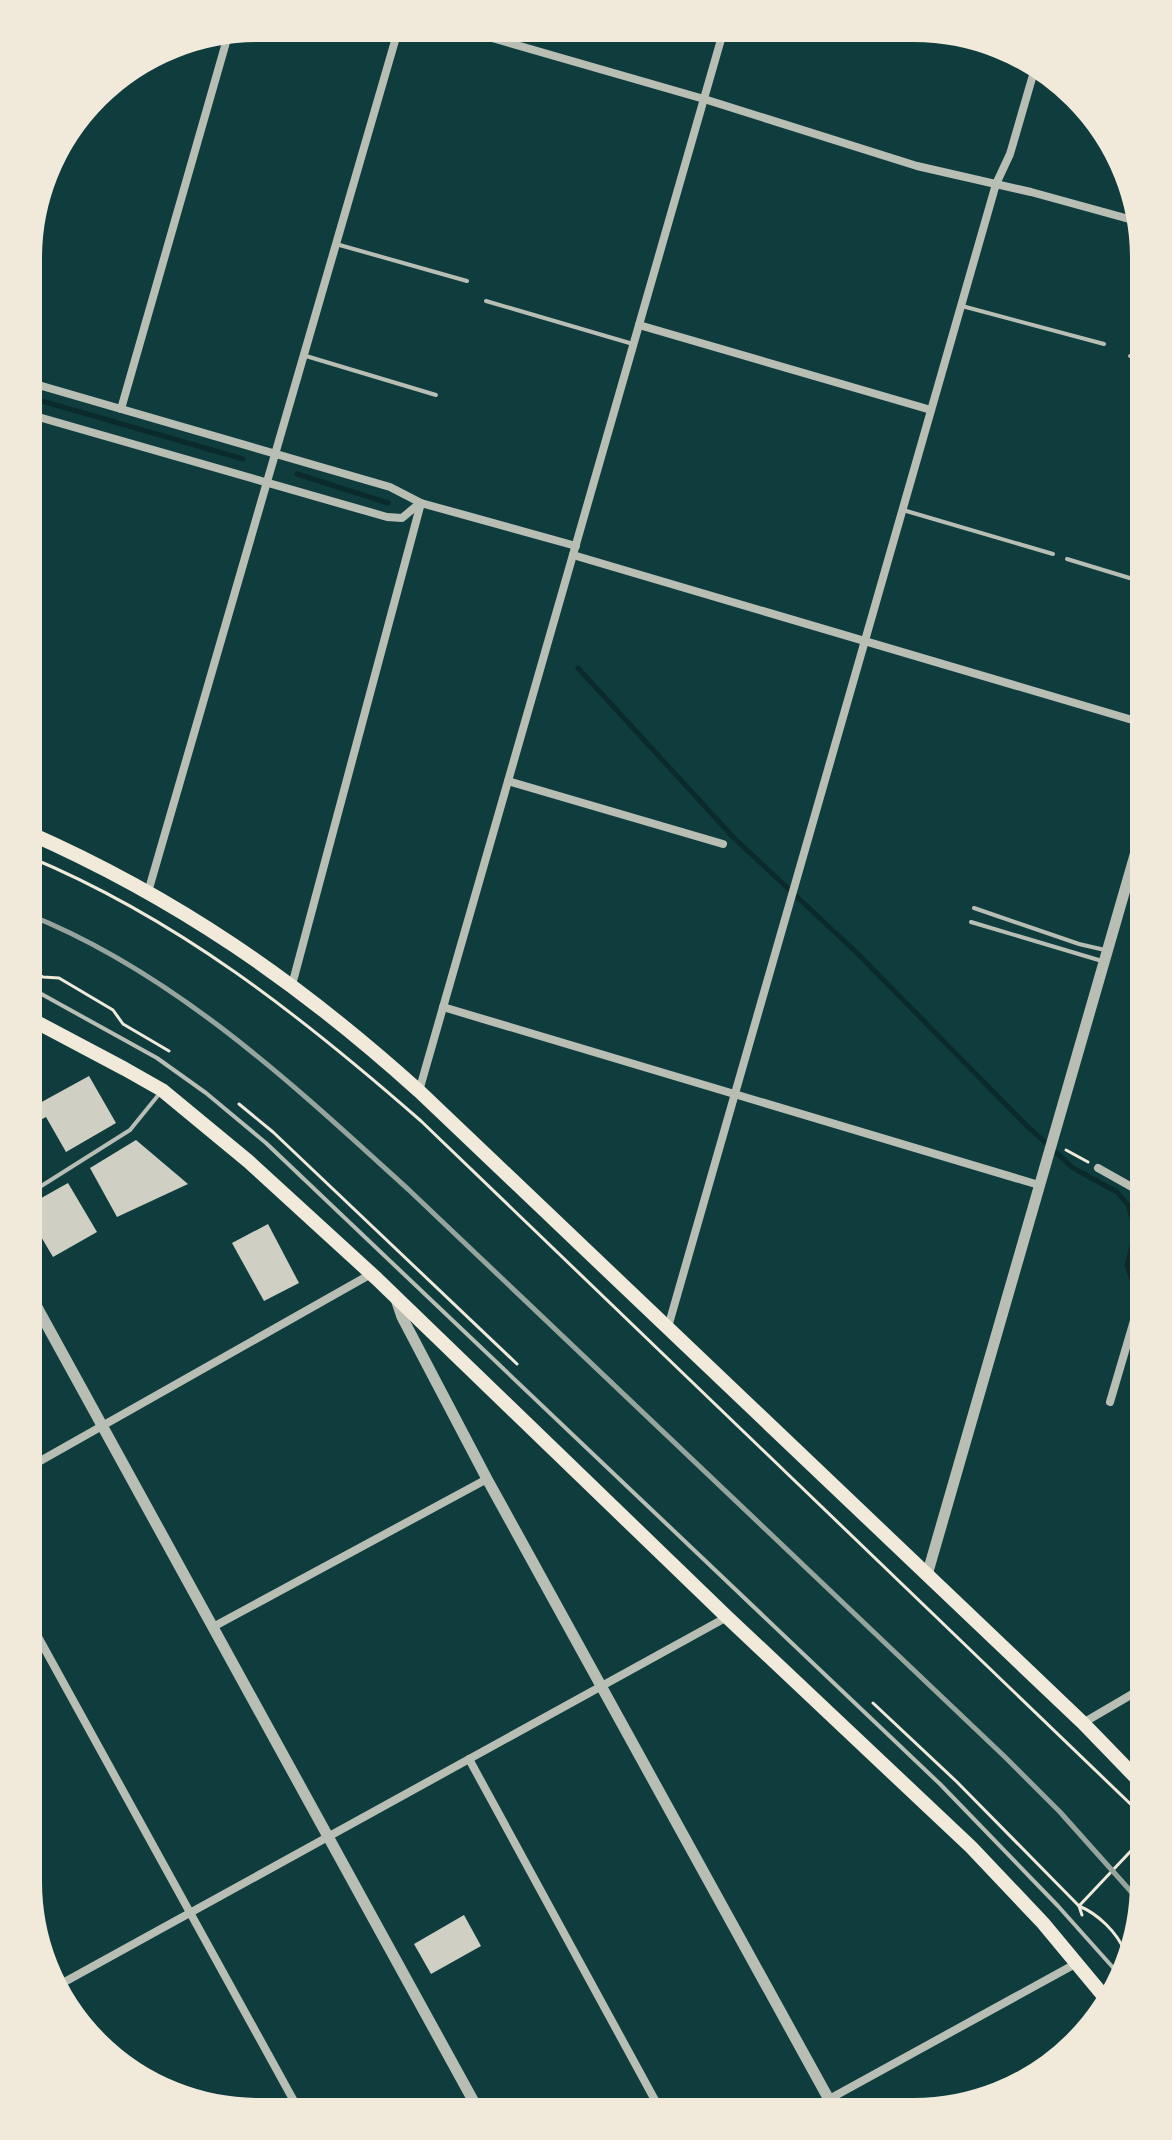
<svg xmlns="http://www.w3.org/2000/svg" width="1172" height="2140" font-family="'PT Sans Narrow',sans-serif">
  <rect width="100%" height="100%" fill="#0f3d3e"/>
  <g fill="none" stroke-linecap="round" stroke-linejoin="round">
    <g stroke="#0a2a2b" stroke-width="5">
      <polyline points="28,397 243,459"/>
      <polyline points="297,474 388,503"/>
      <polyline points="578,668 734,838 856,952 1026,1125 1073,1168 1117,1192 1128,1205 1133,1221 1135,1234 1127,1265 1132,1280 1142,1289"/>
    </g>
  </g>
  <g fill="#cfcfc3">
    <polygon points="89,1076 116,1123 66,1152 46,1117 27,1127 27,1110"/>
    <polygon points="136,1140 188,1184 117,1217 90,1168"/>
    <polygon points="68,1183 97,1232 53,1257 27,1213 27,1206"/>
    <polygon points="268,1224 299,1283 264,1301 232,1243"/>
    <polygon points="464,1915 481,1946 431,1974 414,1944"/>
  </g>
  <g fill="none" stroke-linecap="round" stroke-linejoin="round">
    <g stroke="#f1e9da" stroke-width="3">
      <path d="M 27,856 C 177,918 300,1015 421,1121 L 1145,1818"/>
      <polyline points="27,968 43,977 59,978 113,1010 123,1024 169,1051"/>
      <polyline points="239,1104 273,1132 517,1364"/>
      <polyline points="1066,1150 1088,1162"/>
      <path d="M 873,1703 L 957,1782 L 1079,1906 C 1098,1914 1117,1932 1125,1952"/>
      <polyline points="1082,1915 1079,1906 1145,1836"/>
    </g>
    <g stroke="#b8beb3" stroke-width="4">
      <polyline points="336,244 467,281"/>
      <polyline points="486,301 633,344"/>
      <polyline points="962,306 1104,344"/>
      <polyline points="306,356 436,395"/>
      <polyline points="1130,356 1146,360"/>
      <polyline points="903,510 1053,554"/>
      <polyline points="1067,559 1146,583"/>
      <polyline points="974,908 1079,944 1105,950"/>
      <polyline points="971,922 1102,961"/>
      <polyline points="27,986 157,1058 206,1093 266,1143 940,1784 1058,1906 1117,1972"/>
      <polyline points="27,1195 130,1130 160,1093"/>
    </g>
    <g stroke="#b8beb3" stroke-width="8">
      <polyline points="454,27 704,99 917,166 1031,192 1140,222"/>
      <polyline points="639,325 931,410"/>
      <polyline points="28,382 390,487 421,503 576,546"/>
      <polyline points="121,409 229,32"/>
      <polyline points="28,414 387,517 402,518 420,503"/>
      <polyline points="573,555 1146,724"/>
      <polyline points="508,781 723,844"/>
      <polyline points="148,892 399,27"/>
      <polyline points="292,985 421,503"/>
      <polyline points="443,1007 1039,1185"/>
      <polyline points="419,1091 724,29"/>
      <polyline points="1098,1168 1146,1195"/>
      <polyline points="668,1327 996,184 1010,154 1035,68"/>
      <polyline points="1110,1402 1146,1280"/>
      <polyline points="26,1469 371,1274"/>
      <polyline points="26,1615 300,2112"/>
      <polyline points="213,1627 487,1479"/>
      <polyline points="1083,1723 1146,1686"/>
      <polyline points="469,1759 662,2113"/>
      <polyline points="59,1985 727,1617"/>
      <polyline points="802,2114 1077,1963"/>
    </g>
    <g stroke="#b8beb3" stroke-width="11">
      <polyline points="27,1289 480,2113"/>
      <polyline points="396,1299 402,1317 487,1479 837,2114"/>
      <polyline points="927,1575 1146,817"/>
    </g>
    <g stroke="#f1e9da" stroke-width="14">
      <path d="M 27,832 C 177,898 298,982 419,1091 L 1083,1723 L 1146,1788"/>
      <polyline points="27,1017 125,1069 162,1090 248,1161 376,1278 727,1617 971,1847 1043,1923 1107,2000"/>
    </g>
    <path stroke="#97a49c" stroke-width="5" d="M 27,914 C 174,972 296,1087 410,1191 L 1005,1757 L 1060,1812 L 1143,1905"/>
  </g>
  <path d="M0 0H1172V2140H0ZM258 40H914A218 218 0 0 1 1132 258V1882A218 218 0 0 1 914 2100H258A218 218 0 0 1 40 1882V258A218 218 0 0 1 258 40Z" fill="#f1e9da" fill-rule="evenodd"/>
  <path fill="none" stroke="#f1e9da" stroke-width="4" d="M258 40H914A218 218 0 0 1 1132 258V1882A218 218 0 0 1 914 2100H258A218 218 0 0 1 40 1882V258A218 218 0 0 1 258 40Z"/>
</svg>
